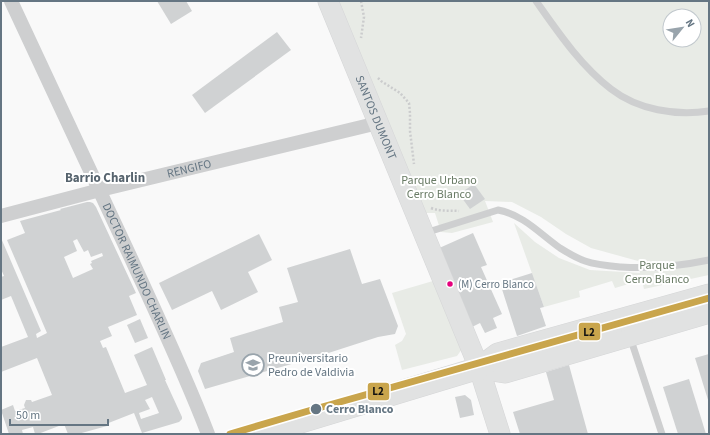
<svg xmlns="http://www.w3.org/2000/svg" width="710" height="435" font-family="'Source Sans 3',sans-serif">
  <rect width="100%" height="100%" fill="#f9f9f9"/>
  <g fill="#e8ebe6" fill-rule="evenodd">
    <path d="M 338,1 L 709,1 L 709,275 L 644,289 L 642,280 L 615,288 L 612,281 L 579,291 L 580,297 L 544,307 L 514,223 L 535,242 L 559,258 L 590,270 L 640,273 L 638,261 L 591,248 L 566,234 L 541,217 L 512,202 L 485,201 L 493,222 L 452,233 L 441,232 L 435,213 L 421,213 ZM 670,16 L 694,16 L 694,40 L 670,40 Z"/>
    <polygon points="433,281 462,349 457,356 402,370 395,345 402,341 406,334 392,293"/>
  </g>
  <g fill="#d0d2d3" fill-rule="evenodd">
    <polygon points="157,1 186,1 192,11 171,24"/>
    <polygon points="277,32 291,50 205,113 192,95"/>
    <polygon points="474,184 485,199 470,209 459,194"/>
    <path d="M 87,202 L 90,202 L 93,203 L 96,207 L 136,293 L 129,296 L 137,315 L 108,327 L 112,336 L 100,341 L 103,348 L 106,347 L 125,393 L 147,385 L 134,355 L 152,347 L 166,380 L 165,380 L 182,417 L 182,419 L 179,422 L 142,433 L 134,413 L 106,424 L 107,426 L 78,434 L 68,434 L 64,424 L 38,434 L 35,434 L 33,427 L 22,430 L 23,434 L 9,434 L 1,410 L 13,405 L 15,411 L 25,408 L 24,405 L 26,400 L 31,400 L 32,402 L 52,395 L 37,358 L 1,372 L 1,347 L 28,337 L 11,296 L 1,300 L 1,277 L 4,276 L 1,269 L 1,238 L 41,331 L 36,334 L 37,338 L 47,333 L 7,240 L 25,233 L 20,221 L 61,210 L 60,209 ZM 77,239 L 84,252 L 88,250 L 91,257 L 102,253 L 103,256 L 91,261 L 92,263 L 90,264 L 93,269 L 73,278 L 64,257 L 77,251 L 73,241 ZM 152,397 L 159,413 L 141,419 L 139,413 L 150,409 L 145,400 Z"/>
    <polygon points="473,233 487,265 481,267 502,314 493,318 497,328 485,333 480,323 472,327 437,249"/>
    <polygon points="259,234 272,260 248,272 258,292 221,310 212,291 172,310 159,283"/>
    <polygon points="350,249 362,284 380,279 398,326 395,334 378,337 316,357 205,389 198,371 201,363 234,352 230,338 283,322 279,307 298,302 287,268"/>
    <polygon points="532,273 544,307 540,308 546,326 517,336 500,283"/>
    <polygon points="140,319 148,338 135,343 127,325"/>
    <polygon points="709,354 709,403 695,358"/>
    <polygon points="569,365 588,434 520,434 513,412 554,400 546,372"/>
    <polygon points="689,379 706,434 678,434 663,387"/>
    <polygon points="465,395 471,400 474,415 460,418 455,397"/>
  </g>
  <g fill="none" stroke-linecap="round" stroke-linejoin="round">
    <g stroke="#d5d6d7" stroke-width="21">
      <g id="secondary">
        <path id="s3" d="M 328,1 L 473,353 L 479,368 L 500,434"/>
      </g>
    </g>
    <g stroke="#d5d6d7" stroke-width="23">
      <g id="primary">
        <polyline points="479,368 505,372 709,312"/>
        <polyline points="261,434 479,368 498,354 709,295"/>
      </g>
    </g>
    <g stroke="#cbcccd" stroke-width="2.5" stroke-dasharray="2 2" stroke-linecap="butt">
      <polyline points="361,1 364,17 361,38"/>
      <polyline points="378,78 381,81 400,93 409,103 410,113 410,131 414,164"/>
      <path d="M 431,208 C 442,212 448,210 459,211"/>
    </g>
    <g stroke="#cecfd0" stroke-width="7">
      <path d="M 536,1 C 558,32 580,65 611,89 C 638,110 676,116 709,111"/>
      <path d="M 425,233 L 498,210 C 524,215 540,234 560,248 C 568,253 576,258 585,261 C 596,265 609,266 621,267 C 651,269 680,266 709,260"/>
      <polyline points="630,337 662,434"/>
    </g>
    <g stroke="#cecfd0" stroke-width="14">
      <path id="s1" d="M 11,1 C 51,86 91,171 130,256 C 157,315 185,374 208,434"/>
      <path id="s2" d="M 1,216 L 100,190 L 378,123"/>
    </g>
    <use href="#secondary" stroke="#e1e2e2" stroke-width="20"/>
    <use href="#primary" stroke="#e1e2e2" stroke-width="22"/>
    <g stroke="#fff" stroke-width="10">
      <polyline id="metro-1" points="230,434 315,409 709,298"/>
    </g>
    <use href="#metro-1" stroke="#c9a54c" stroke-width="7"/>
  </g>
  <defs>
    <g id="school-ring" transform="scale(1.15)"><circle r="9.5" fill="#fff" stroke="#99a4ac" stroke-width="1.5"/><path d="M0-5L7-2L0 1L-7-2ZM-4 1L0 2.5L4 1V4Q0 6-4 4Z" fill="#99a4ac"/></g>
  </defs>
  <g fill-rule="evenodd">
    <use href="#school-ring" x="253" y="365"/>
  </g>
  <circle fill="#e5007d" stroke="#fff" stroke-width="1.5" cx="450" cy="284" r="3.5"/>
  <circle fill="#657683" stroke="#fff" stroke-width="1.5" cx="316" cy="409" r="6"/>
  <g text-anchor="middle" stroke-width="4" stroke-linejoin="round" paint-order="stroke">
    <g font-size="11" fill="#657683" stroke="#fff" text-anchor="start">
      <text x="458" y="288">(M) Cerro Blanco</text>
    </g>
    <g font-size="12" fill="#657683" stroke="#fff">
      <text dy="4" stroke="none"><textPath href="#s3" startOffset="126">SANTOS DUMONT</textPath></text>
      <text dy="4" stroke="none"><textPath href="#s2" startOffset="194">RENGIFO</textPath></text>
      <text dy="4" stroke="none"><textPath href="#s1" startOffset="298">DOCTOR RAIMUNDO CHARLIN</textPath></text>
    </g>
    <g font-size="12" fill="#687a64" stroke="#fff">
      <text x="439" y="184">Parque Urbano<tspan x="439" dy="14">Cerro Blanco</tspan></text>
      <text x="657" y="269">Parque<tspan x="657" dy="14">Cerro Blanco</tspan></text>
    </g>
    <g font-size="12" fill="#657683" stroke="#fff" text-anchor="start">
      <text x="268" y="362">Preuniversitario<tspan x="268" dy="14">Pedro de Valdivia</tspan></text>
    </g>
    <g font-size="12" font-weight="bold" fill="#657683" stroke="#fff" text-anchor="start">
      <text x="326" y="413">Cerro Blanco</text>
    </g>
    <g font-size="13" font-weight="bold" fill="#57646e" stroke="#fff">
      <text x="105" y="182">Barrio Charlin</text>
    </g>
  </g>
  <g stroke="#fff" stroke-width="1.5">
    <rect x="578" y="322" width="23" height="19" rx="4" fill="#c9a54c"/>
    <rect x="367" y="382" width="23" height="19" rx="4" fill="#c9a54c"/>
  </g>
  <g font-size="11" text-anchor="middle" font-weight="bold" fill="#111">
    <text x="589" y="336">L2</text>
    <text x="378" y="395">L2</text>
  </g>
  <rect width="710" height="435" fill="none" stroke="#657683" stroke-width="4"/>
  <g transform="translate(682 28) rotate(60)"><circle r="19" fill="#ffffff" stroke="#c1c8cd"/>
  <path d="M0-3L7 15L0 10L-7 15Z" fill="#99a4ac"/>
  <text y="-6" font-size="11" font-weight="bold" text-anchor="middle" fill="#657683">N</text>
  </g>
  <path d="M10 419v6h98v-6" fill="none" stroke="#657683" stroke-width="2"/>
  <text x="16" y="419" font-size="12" fill="#657683" stroke="#ffffff" stroke-width="3" paint-order="stroke">50 m</text>
</svg>
